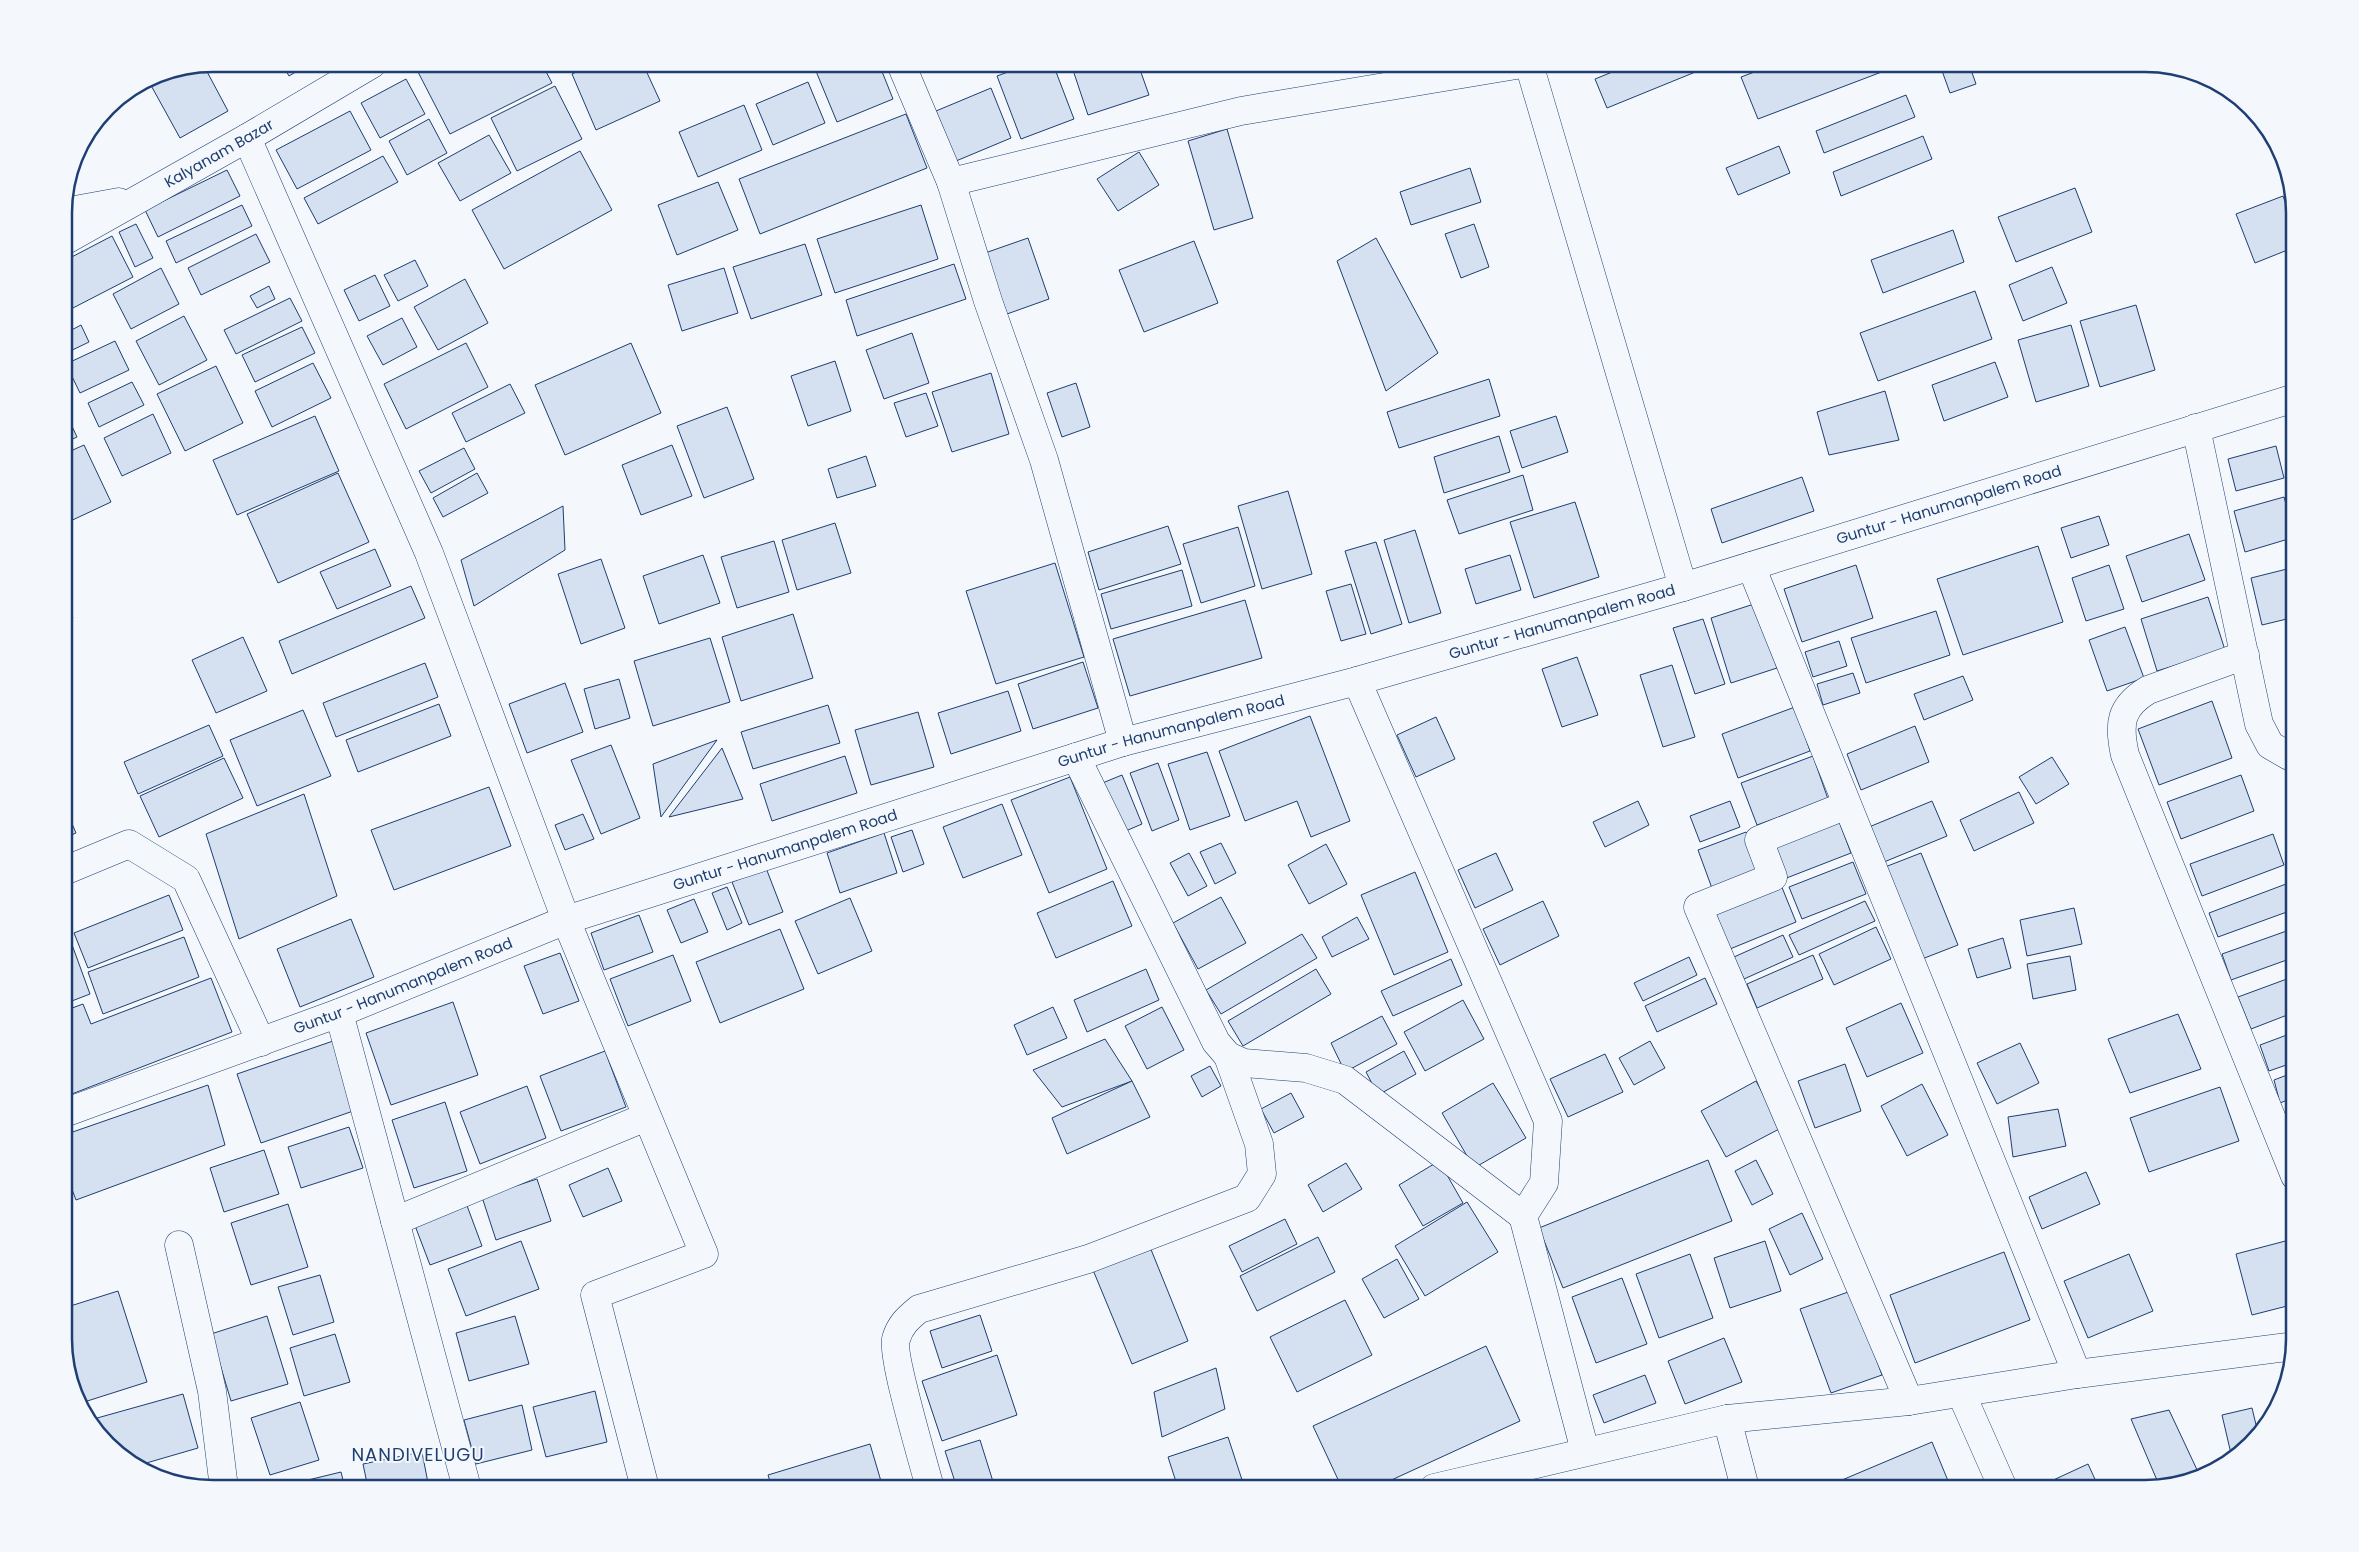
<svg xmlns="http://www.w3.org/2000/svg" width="2359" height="1552" font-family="Poppins,sans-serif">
  <rect width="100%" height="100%" fill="#f4f7fb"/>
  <g fill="#d5e0f0" stroke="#1d3f73">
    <polygon points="282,64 309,64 289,76"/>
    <polygon points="435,64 542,64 552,83 450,134 418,72"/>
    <polygon points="594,64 643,64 660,101 596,130 572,74"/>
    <polygon points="813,64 879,64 893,99 837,122"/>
    <polygon points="1030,64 1053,64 1074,119 1021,139 997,76"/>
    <polygon points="1082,64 1138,64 1149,95 1088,115 1072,67"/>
    <polygon points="1632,64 1715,64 1607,108 1595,79"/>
    <polygon points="1776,64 1900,64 1900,65 1758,119 1741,77"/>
    <polygon points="1952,64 1969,64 1976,84 1950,93 1941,68"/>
    <polygon points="204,66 228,111 180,138 148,80 156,75"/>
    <polygon points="406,79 425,114 380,138 361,103"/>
    <polygon points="808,82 825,123 773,145 756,104"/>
    <polygon points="555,86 582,139 517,171 491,118"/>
    <polygon points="991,88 1011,138 956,161 936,111"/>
    <polygon points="1906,95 1915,117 1824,153 1816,131"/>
    <polygon points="744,105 762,150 698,177 679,132"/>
    <polygon points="350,111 371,150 297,189 276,150"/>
    <polygon points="906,114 927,168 760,234 739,179"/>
    <polygon points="429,119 447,153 407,175 389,141"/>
    <polygon points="1227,129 1253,218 1214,230 1188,141"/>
    <polygon points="489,135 511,173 460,201 438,163"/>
    <polygon points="1923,136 1932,159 1841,196 1833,172"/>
    <polygon points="1779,146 1790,173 1738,195 1726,168"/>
    <polygon points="580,151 612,210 504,269 472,210"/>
    <polygon points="1139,152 1159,185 1118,211 1097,179"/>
    <polygon points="383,156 398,182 318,224 304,198"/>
    <polygon points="1470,168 1481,202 1411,225 1400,192"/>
    <polygon points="227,170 240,196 158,237 145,210"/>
    <polygon points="718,182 738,230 677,255 658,205"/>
    <polygon points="2075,188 2092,232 2016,262 1998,217"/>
    <polygon points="2283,196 2295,229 2295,247 2255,263 2236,214"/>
    <polygon points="242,205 252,226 176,263 166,241"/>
    <polygon points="921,205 938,259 835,293 817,239"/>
    <polygon points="136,224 153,258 135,267 119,232"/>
    <polygon points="1474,224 1489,267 1461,278 1445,234"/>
    <polygon points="1953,230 1964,262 1883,293 1871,260"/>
    <polygon points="256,234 270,262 201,295 188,268"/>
    <polygon points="112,236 133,277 71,309 64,296 64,261"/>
    <polygon points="1028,238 1049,299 1007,314 985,253"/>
    <polygon points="1376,238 1438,353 1386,391 1337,261"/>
    <polygon points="1194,241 1218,303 1144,332 1119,270"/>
    <polygon points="805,244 822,295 751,319 733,267"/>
    <polygon points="415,260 428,286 398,301 384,275"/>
    <polygon points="954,264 966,299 857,336 846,300"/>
    <polygon points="2052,267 2067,303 2023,321 2009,285"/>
    <polygon points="161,268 179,304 131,329 113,294"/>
    <polygon points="724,268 738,313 682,331 668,285"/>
    <polygon points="375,275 390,306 359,321 344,290"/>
    <polygon points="465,279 488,323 438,350 414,307"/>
    <polygon points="269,286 275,299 257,308 250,296"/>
    <polygon points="1975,291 1992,339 1878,381 1860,333"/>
    <polygon points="290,298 302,321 236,354 224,330"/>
    <polygon points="2136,305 2155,370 2100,387 2080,321"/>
    <polygon points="184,316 207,360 159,385 136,341"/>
    <polygon points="402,318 417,347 383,365 367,336"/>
    <polygon points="81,325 89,342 64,354 64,334"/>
    <polygon points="2071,325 2089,386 2036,402 2018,340"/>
    <polygon points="302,327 315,353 255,382 242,355"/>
    <polygon points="912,333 929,383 884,399 866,350"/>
    <polygon points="115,341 129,370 80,393 66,364"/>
    <polygon points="466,343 488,387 406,429 384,384"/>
    <polygon points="631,343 661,413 565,455 535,385"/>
    <polygon points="835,361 851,411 808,426 791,376"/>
    <polygon points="1995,362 2008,397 1944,421 1932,385"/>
    <polygon points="313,363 331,398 272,427 255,391"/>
    <polygon points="216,366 243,423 185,451 157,394"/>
    <polygon points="991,373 1009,434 952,452 932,392"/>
    <polygon points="1489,379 1500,416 1399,448 1387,412"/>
    <polygon points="132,382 144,405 99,427 88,403"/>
    <polygon points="1076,383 1090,427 1062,437 1047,393"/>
    <polygon points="510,384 525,413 466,442 452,413"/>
    <polygon points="1885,391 1899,440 1829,455 1817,412"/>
    <polygon points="926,393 938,426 906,437 894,403"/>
    <polygon points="727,407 754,479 704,498 677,426"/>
    <polygon points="64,409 77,437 64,443"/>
    <polygon points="153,414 171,453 122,476 104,438"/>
    <polygon points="315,416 339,471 237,515 213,460"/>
    <polygon points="1556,416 1568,452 1522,468 1510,431"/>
    <polygon points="1499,436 1510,472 1444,493 1434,457"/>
    <polygon points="84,445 111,502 64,524 64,454"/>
    <polygon points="672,445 692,496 641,515 622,465"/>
    <polygon points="2276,446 2284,478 2236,491 2228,459"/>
    <polygon points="464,448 475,469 431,493 419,471"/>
    <polygon points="866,456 876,486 837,498 828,469"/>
    <polygon points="338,473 369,542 278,583 247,514"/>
    <polygon points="477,473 488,493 443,517 433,498"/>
    <polygon points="1523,475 1533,510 1459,534 1447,500"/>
    <polygon points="1802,477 1814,511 1722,543 1711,509"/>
    <polygon points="1288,491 1312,574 1262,589 1238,506"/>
    <polygon points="2284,497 2295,537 2245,552 2234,511"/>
    <polygon points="1575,502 1599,577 1534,598 1510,522"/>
    <polygon points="563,506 565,550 474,606 461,560"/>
    <polygon points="2099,516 2109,545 2071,558 2061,528"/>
    <polygon points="835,523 851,573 797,590 782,540"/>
    <polygon points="1168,526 1181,564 1099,590 1088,552"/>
    <polygon points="1238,527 1255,586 1201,603 1183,544"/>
    <polygon points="1415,530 1441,613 1409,623 1384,540"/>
    <polygon points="2189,534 2205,580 2142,602 2126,556"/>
    <polygon points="774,541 789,592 737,608 721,557"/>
    <polygon points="1376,542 1402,624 1371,634 1345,551"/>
    <polygon points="2038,546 2063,622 1963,655 1937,579"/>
    <polygon points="375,549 391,586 337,609 320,572"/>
    <polygon points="703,555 720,603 659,624 643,576"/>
    <polygon points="1510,555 1521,590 1476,604 1465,569"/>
    <polygon points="601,559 625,628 581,644 558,574"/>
    <polygon points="1055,563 1084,657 996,684 966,591"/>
    <polygon points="1856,565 1873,618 1802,642 1784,589"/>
    <polygon points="2109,565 2124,609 2086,621 2072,578"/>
    <polygon points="2295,567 2295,617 2262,625 2251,578"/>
    <polygon points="1182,570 1192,606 1111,629 1101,594"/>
    <polygon points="1351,584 1366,634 1341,641 1326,591"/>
    <polygon points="411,586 425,618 292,674 279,641"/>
    <polygon points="2208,597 2225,650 2157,671 2141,619"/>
    <polygon points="1245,600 1262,658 1130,696 1113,639"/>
    <polygon points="64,602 73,618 64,623"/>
    <polygon points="1757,603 1777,668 1731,683 1711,618"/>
    <polygon points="1936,611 1950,655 1866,683 1851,638"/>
    <polygon points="793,614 813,678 741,701 722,637"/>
    <polygon points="1703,619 1725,684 1695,694 1673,628"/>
    <polygon points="2125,627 2144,678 2107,691 2089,640"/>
    <polygon points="243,637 267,691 216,713 192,660"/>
    <polygon points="710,638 730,702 653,726 634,661"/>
    <polygon points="1839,641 1847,666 1813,677 1805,652"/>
    <polygon points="1577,657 1598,715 1562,727 1542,669"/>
    <polygon points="1083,662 1098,708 1033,729 1018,684"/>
    <polygon points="425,663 438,697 336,737 323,703"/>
    <polygon points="1672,665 1695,737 1663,747 1640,675"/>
    <polygon points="1853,673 1860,693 1823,705 1817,684"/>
    <polygon points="1963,676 1973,700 1924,720 1914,694"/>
    <polygon points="619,679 630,718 595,729 584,689"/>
    <polygon points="565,683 583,732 527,753 509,704"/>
    <polygon points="1008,691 1021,731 951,754 938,713"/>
    <polygon points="2212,701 2232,758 2159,785 2138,729"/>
    <polygon points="439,704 451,736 358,772 346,740"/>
    <polygon points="828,705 840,743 753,769 741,732"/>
    <polygon points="1795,707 1810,751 1738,778 1722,734"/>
    <polygon points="303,710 331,776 257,806 230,740"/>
    <polygon points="918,712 934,767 871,785 855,730"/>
    <polygon points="1310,716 1350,821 1311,837 1297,801 1245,821 1219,751"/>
    <polygon points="1436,717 1455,759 1416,777 1397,735"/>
    <polygon points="209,725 223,756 138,794 124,762"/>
    <polygon points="1915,726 1929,762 1861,790 1847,754"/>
    <polygon points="717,740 661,817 653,764"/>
    <polygon points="611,745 640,818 601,834 571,760"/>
    <polygon points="722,748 743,799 669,817"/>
    <polygon points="1207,752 1230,816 1190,830 1168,764"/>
    <polygon points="845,756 857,793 772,821 760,784"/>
    <polygon points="1813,756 1828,799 1757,825 1741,783"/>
    <polygon points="2052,757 2069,784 2036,804 2019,777"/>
    <polygon points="224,758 243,798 159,837 140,796"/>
    <polygon points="1158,763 1179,820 1152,831 1130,773"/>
    <polygon points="1122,775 1142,824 1121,833 1100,784"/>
    <polygon points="2241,775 2254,811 2181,839 2167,802"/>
    <polygon points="1070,777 1107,869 1049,893 1011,800"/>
    <polygon points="489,787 511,846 394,890 371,830"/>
    <polygon points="2019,792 2034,823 1974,851 1960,820"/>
    <polygon points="304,794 337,896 239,939 206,834"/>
    <polygon points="1638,801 1649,825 1605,847 1593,822"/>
    <polygon points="1730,801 1740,827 1700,842 1690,816"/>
    <polygon points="1932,801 1947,836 1884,862 1869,827"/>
    <polygon points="1002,804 1022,855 963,878 943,827"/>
    <polygon points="64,805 76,833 64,838"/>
    <polygon points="583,814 594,839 565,850 555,825"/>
    <polygon points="1838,819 1851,853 1784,879 1770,845"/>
    <polygon points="912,830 924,864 903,872 891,837"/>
    <polygon points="1746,832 1761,873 1713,891 1698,850"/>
    <polygon points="884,833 897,873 840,893 827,853"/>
    <polygon points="2273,834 2284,865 2202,896 2190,864"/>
    <polygon points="1221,843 1236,873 1215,884 1200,852"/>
    <polygon points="1326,844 1347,884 1309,904 1288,865"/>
    <polygon points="1189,853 1207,886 1188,896 1170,863"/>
    <polygon points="1496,853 1513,890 1475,908 1458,870"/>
    <polygon points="1921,853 1958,945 1922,959 1885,867"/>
    <polygon points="1853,862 1866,894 1802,919 1789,887"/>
    <polygon points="766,868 783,912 749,925 732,882"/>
    <polygon points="1415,872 1448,952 1394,975 1361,895"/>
    <polygon points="1113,881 1132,926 1056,958 1037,913"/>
    <polygon points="2294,881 2295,909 2218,937 2209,913"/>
    <polygon points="1781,885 1796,922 1730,949 1715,913"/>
    <polygon points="727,887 742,923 727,930 712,893"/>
    <polygon points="169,895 183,930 88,968 74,933"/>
    <polygon points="1221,897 1246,943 1198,969 1173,923"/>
    <polygon points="850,898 872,951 818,974 795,921"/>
    <polygon points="694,899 708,932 681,943 667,910"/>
    <polygon points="1543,901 1559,936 1500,965 1483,929"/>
    <polygon points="1865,901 1875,921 1799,955 1789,935"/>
    <polygon points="2074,908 2082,944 2027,956 2020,920"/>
    <polygon points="639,915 653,952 604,970 591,933"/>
    <polygon points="1357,917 1369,939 1332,957 1322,937"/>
    <polygon points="351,919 374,977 300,1007 277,949"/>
    <polygon points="1876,927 1891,959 1834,985 1819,954"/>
    <polygon points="2295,928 2295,957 2231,980 2222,954"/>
    <polygon points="780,929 804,989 720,1023 696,962"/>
    <polygon points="1302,934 1317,958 1221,1014 1206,990"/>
    <polygon points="1783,935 1793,957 1744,979 1734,957"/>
    <polygon points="184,937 199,977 103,1014 88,972"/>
    <polygon points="2003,938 2011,968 1977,978 1968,949"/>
    <polygon points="71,942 90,994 64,1004 64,944"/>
    <polygon points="560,953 579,1001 543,1014 524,966"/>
    <polygon points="673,955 691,1001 628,1026 610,979"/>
    <polygon points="1813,955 1823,979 1757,1008 1747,984"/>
    <polygon points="2070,956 2076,990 2033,999 2027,964"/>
    <polygon points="1689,957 1697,975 1643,1001 1634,983"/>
    <polygon points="1451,959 1462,985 1393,1016 1381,991"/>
    <polygon points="1146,969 1159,1000 1087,1032 1074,1000"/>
    <polygon points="1316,969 1331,994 1243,1046 1228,1021"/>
    <polygon points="2295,976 2295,1012 2251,1029 2238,997"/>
    <polygon points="211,978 232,1032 64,1097 64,1011 83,1004 91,1024"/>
    <polygon points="1705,978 1717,1004 1657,1032 1645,1006"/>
    <polygon points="1463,1000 1484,1039 1425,1071 1404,1032"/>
    <polygon points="453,1002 478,1075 391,1105 366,1033"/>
    <polygon points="1901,1003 1923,1053 1867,1077 1846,1028"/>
    <polygon points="1053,1007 1067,1038 1027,1055 1014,1025"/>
    <polygon points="1162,1007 1184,1050 1147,1069 1125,1026"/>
    <polygon points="2178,1014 2201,1069 2130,1093 2108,1039"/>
    <polygon points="1382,1016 1397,1044 1345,1072 1331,1043"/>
    <polygon points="2295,1032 2295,1062 2269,1071 2260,1045"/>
    <polygon points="1105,1039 1132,1081 1062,1107 1033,1070"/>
    <polygon points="336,1040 359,1109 261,1143 237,1074"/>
    <polygon points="1650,1041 1665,1068 1634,1085 1619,1058"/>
    <polygon points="2020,1043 2039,1083 1997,1104 1977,1063"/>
    <polygon points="605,1051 626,1107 561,1131 540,1076"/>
    <polygon points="1404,1051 1416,1074 1378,1095 1366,1072"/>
    <polygon points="1605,1054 1623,1092 1568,1117 1550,1079"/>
    <polygon points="1845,1064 1861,1111 1815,1128 1798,1081"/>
    <polygon points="1210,1066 1221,1086 1202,1097 1191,1076"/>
    <polygon points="2295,1072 2295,1097 2280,1103 2274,1080"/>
    <polygon points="1132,1081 1150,1117 1067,1154 1052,1118"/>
    <polygon points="1756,1081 1781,1128 1726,1157 1701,1111"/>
    <polygon points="1493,1083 1526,1138 1474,1168 1442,1113"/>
    <polygon points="1922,1084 1948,1135 1907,1156 1881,1106"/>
    <polygon points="208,1085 225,1145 76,1200 64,1168 64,1135"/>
    <polygon points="527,1086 546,1138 480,1164 460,1112"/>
    <polygon points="2220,1087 2239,1141 2149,1172 2130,1118"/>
    <polygon points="1291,1093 1304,1117 1274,1133 1261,1109"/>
    <polygon points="445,1102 467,1171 414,1188 392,1120"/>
    <polygon points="2058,1109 2066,1146 2013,1157 2008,1117"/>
    <polygon points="2295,1112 2295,1131 2290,1134 2284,1116"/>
    <polygon points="349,1127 363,1168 301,1188 288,1147"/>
    <polygon points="264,1150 279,1194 224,1212 210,1168"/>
    <polygon points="1708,1160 1732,1221 1563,1288 1539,1228"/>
    <polygon points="1756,1160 1773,1194 1752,1205 1735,1171"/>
    <polygon points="1439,1161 1463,1203 1423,1226 1399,1185"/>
    <polygon points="1346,1163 1362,1189 1323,1212 1308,1185"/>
    <polygon points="608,1168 622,1201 583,1217 569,1185"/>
    <polygon points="2086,1172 2100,1204 2042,1229 2029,1197"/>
    <polygon points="537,1179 551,1221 496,1240 482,1197"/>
    <polygon points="1467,1202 1498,1252 1425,1296 1395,1246"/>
    <polygon points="466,1203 482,1246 430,1265 414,1223"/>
    <polygon points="288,1204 308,1267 251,1285 231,1223"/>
    <polygon points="1802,1213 1823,1259 1790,1275 1769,1229"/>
    <polygon points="1285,1219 1297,1244 1242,1272 1229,1246"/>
    <polygon points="1318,1237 1335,1272 1257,1311 1240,1276"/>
    <polygon points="2293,1239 2295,1247 2295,1304 2252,1315 2236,1254"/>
    <polygon points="521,1241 539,1289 466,1316 448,1269"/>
    <polygon points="1765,1241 1781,1291 1730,1308 1714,1258"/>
    <polygon points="1150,1247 1188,1341 1132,1364 1093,1270"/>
    <polygon points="2004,1252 2030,1320 1915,1363 1890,1295"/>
    <polygon points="1690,1254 1713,1318 1659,1338 1636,1274"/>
    <polygon points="2129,1254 2153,1311 2088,1338 2064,1281"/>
    <polygon points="1397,1259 1419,1299 1384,1318 1362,1279"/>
    <polygon points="320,1275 334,1322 293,1335 278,1287"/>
    <polygon points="1622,1278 1647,1344 1596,1363 1572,1297"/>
    <polygon points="118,1291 147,1382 81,1403 64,1348 64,1308"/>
    <polygon points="1851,1291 1882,1375 1831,1393 1800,1309"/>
    <polygon points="1345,1300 1372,1355 1297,1392 1270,1337"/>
    <polygon points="980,1315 992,1351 942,1368 930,1331"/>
    <polygon points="267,1316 288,1384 231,1401 211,1334"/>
    <polygon points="515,1316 529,1364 469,1381 456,1333"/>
    <polygon points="335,1334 350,1382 304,1396 290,1348"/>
    <polygon points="1724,1338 1742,1382 1685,1404 1668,1361"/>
    <polygon points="1486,1346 1520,1421 1374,1488 1342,1488 1313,1426"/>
    <polygon points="997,1355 1017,1415 942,1441 922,1381"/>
    <polygon points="1216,1368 1225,1409 1162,1437 1154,1392"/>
    <polygon points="1645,1375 1656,1403 1604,1423 1593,1395"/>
    <polygon points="595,1391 607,1442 546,1457 533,1407"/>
    <polygon points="183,1394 198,1448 136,1466 130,1463 90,1420"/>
    <polygon points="300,1402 319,1460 270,1475 251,1418"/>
    <polygon points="522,1405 532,1450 476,1464 464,1420"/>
    <polygon points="2252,1408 2258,1433 2232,1458 2222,1415"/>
    <polygon points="2169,1410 2199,1474 2159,1485 2131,1419"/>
    <polygon points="1228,1437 1244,1486 1237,1488 1178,1488 1168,1457"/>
    <polygon points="980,1440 995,1488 957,1488 945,1451"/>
    <polygon points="1932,1442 1951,1488 1845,1488 1842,1480"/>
    <polygon points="870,1444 883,1488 772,1488 768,1475"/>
    <polygon points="422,1452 429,1488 368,1488 363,1464"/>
    <polygon points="2088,1464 2099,1488 2036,1488"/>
    <polygon points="341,1472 345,1488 275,1488"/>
    <polygon points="1107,1481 1109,1488 1085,1488"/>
  </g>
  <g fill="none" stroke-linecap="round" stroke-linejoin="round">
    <g stroke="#1d3f73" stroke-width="29">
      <g id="minor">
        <polyline points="901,64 951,182 988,301 1044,460 1123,742"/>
        <polyline points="1529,64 1683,587"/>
        <polyline points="247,138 429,553 566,920 704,1254 595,1295 645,1488"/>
        <polyline points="951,182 1241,111 1522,64"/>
        <polyline points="64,212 119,202"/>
        <path id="s1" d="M 64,241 L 247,138 L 372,64"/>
        <polyline points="2196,428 2259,724 2270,745 2289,756 2295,754"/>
        <polyline points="1751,566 2077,1374"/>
        <path d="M 2245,655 L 2148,690 C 2120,707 2118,724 2125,755 L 2295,1176"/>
        <polyline points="1357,681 1548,1121 1544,1183 1523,1216 1585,1451"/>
        <polyline points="1076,757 1216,1042 1228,1056 1244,1063 1306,1068 1345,1080 1523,1216"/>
        <polyline points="1847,805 1759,840 1773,877 1698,907 1909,1401"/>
        <polyline points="64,871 129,844 186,879 261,1042"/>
        <polyline points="339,1013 467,1488"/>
        <polyline points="395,1221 646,1117"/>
        <polyline points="179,1245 212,1391 224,1488"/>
        <polyline points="1961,1393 2003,1488"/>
        <polyline points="1727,1419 1745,1488"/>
        <path d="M 930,1488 C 924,1464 891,1355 896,1339 C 900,1325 908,1318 919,1309 L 1088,1259 L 1247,1198 L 1262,1174 L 1259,1144 L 1228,1056"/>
        <polyline points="1434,1488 1727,1419 1909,1401 2077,1374 2294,1346"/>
      </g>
    </g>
    <g stroke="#1d3f73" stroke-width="29">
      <g id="major">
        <path id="s2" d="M 64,1113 L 339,1013 L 566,920 L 1123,742 L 1357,681 L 1683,587 L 2295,398"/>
      </g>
    </g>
    <use href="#minor" stroke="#f4f7fb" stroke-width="28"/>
    <use href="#major" stroke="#f4f7fb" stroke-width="28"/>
  </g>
  <g text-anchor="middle" stroke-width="4" stroke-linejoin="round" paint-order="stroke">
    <g font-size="15" fill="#1d3f73" stroke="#f4f7fb">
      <text dy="5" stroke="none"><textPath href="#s1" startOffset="178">Kalyanam Bazar</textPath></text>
      <text dy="5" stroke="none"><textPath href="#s2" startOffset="1982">Guntur - Hanumanpalem Road</textPath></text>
      <text dy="5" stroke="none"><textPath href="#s2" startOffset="1578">Guntur - Hanumanpalem Road</textPath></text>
      <text dy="5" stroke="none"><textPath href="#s2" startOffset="1172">Guntur - Hanumanpalem Road</textPath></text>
      <text dy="5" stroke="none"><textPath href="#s2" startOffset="768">Guntur - Hanumanpalem Road</textPath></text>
      <text dy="5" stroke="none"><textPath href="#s2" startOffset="362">Guntur - Hanumanpalem Road</textPath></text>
    </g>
    <g font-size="18" letter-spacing="1" fill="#1d3f73" stroke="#f4f7fb">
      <text x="418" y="1461">NANDIVELUGU</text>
    </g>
  </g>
  <path d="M0 0H2359V1552H0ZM213 72H2145A141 141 0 0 1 2286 213V1339A141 141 0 0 1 2145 1480H213A141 141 0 0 1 72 1339V213A141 141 0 0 1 213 72Z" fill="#f4f7fb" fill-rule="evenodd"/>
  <path fill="none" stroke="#1d3f73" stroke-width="2.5" d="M213 72H2145A141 141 0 0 1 2286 213V1339A141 141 0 0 1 2145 1480H213A141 141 0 0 1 72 1339V213A141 141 0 0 1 213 72Z"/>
</svg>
